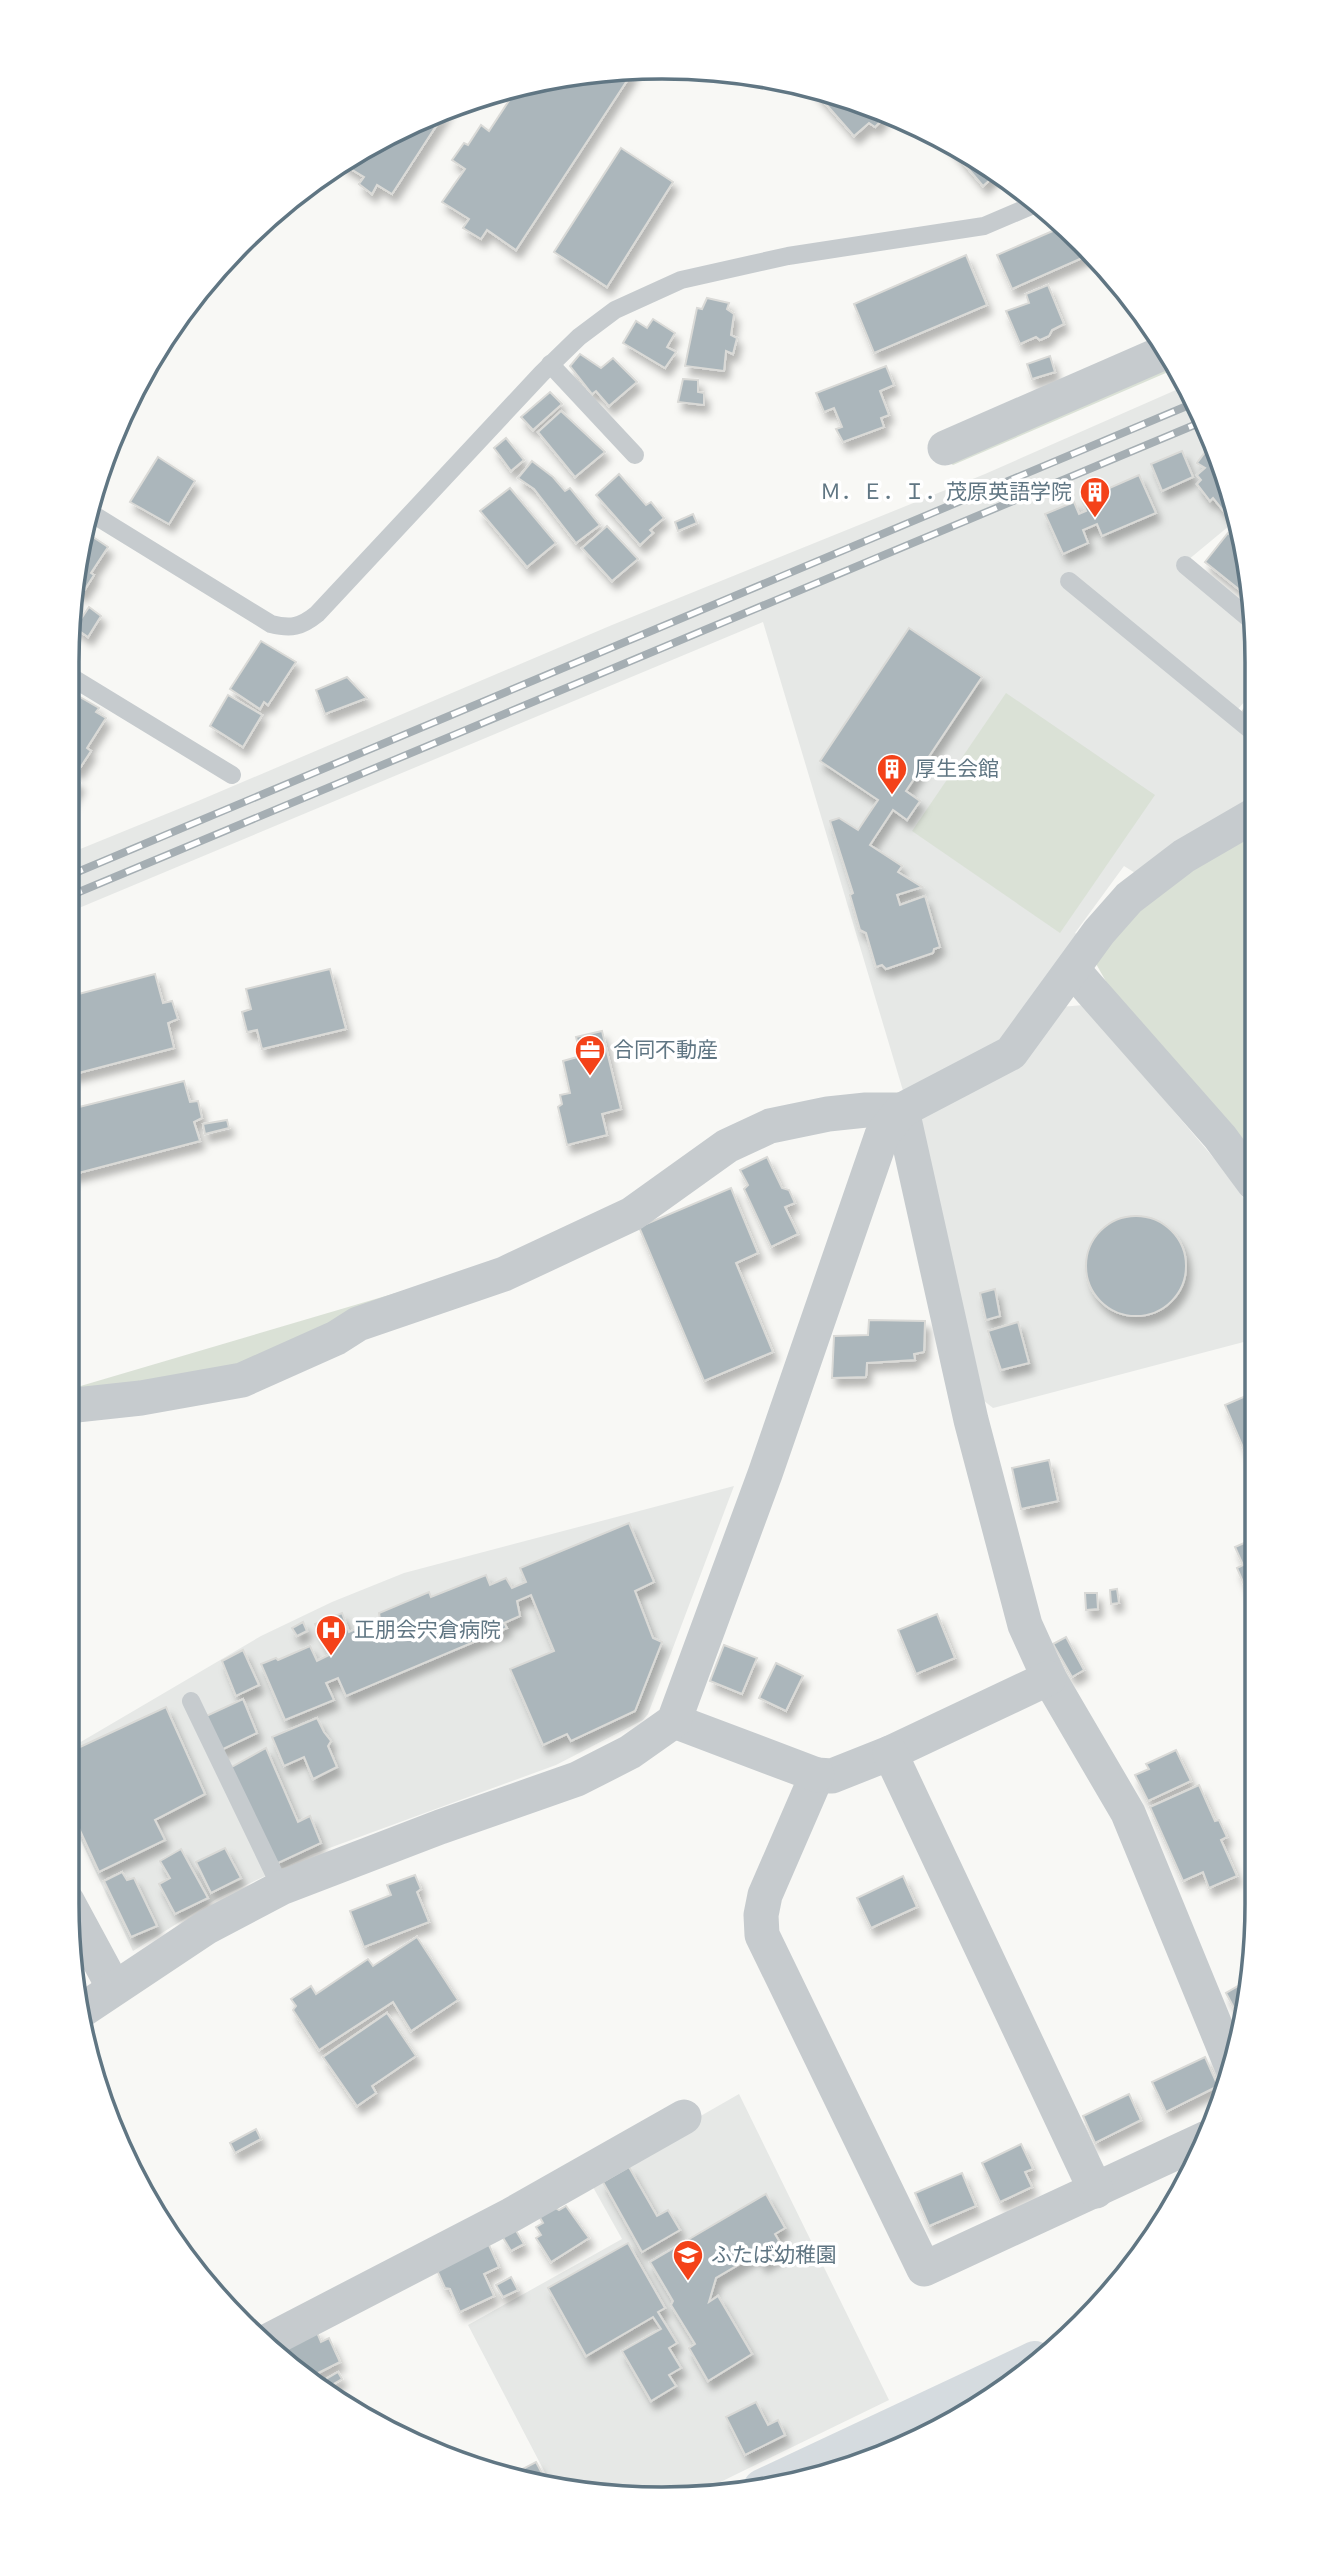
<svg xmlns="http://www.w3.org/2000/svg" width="1324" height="2566" font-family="'Noto Sans','Noto Sans JP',sans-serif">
  <defs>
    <filter id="shadow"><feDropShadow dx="4.5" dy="8" stdDeviation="3.5" flood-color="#0004"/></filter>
  </defs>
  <rect width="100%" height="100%" fill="#f8f8f5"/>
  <g fill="#e6e8e6">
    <polygon points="1185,386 1212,434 1235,521 1188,560 1252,629 1253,692 1238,709 1072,573 1062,586 1253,743 1253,798 1171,852 1140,876 1124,866 1075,933 1081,937 1005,1038 904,1094 763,622 67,913 68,854 198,801 612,625 985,474"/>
    <polygon points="1084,1005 1223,1169 1254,1213 1255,1339 993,1408 979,1397 912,1119 1060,1007"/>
    <polygon points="734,1486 648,1714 643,1720 556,1765 313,1854 218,1898 133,1951 67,1811 67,1750 261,1636 332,1602 404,1573"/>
    <polygon points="739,2094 889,2400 698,2493 553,2488 468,2325 622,2239 589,2180"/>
  </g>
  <g fill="#dae1d6">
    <polygon points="1171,364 1175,369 953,465 950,463"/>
    <polygon points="1006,693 1155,795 1060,933 912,831"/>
    <polygon points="1253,825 1254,1159 1108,985 1095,962 1141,905"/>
    <polygon points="528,1254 238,1371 67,1390"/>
  </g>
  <g fill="#abb6bb" stroke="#dadad7" stroke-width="2" filter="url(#shadow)">
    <polygon points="634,70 516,250 487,230 481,239 463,228 469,219 442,202 465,169 452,160 464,143 468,145 481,125 489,131 514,93 509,89 584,72"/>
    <polygon points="810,86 882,112 879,114 884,118 875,127 869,123 854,136"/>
    <polygon points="447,109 392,194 377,185 372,194 359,184 364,177 341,163 364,146"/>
    <polygon points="447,109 392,194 377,185 372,194 359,184 364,177 341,163 364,146"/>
    <polygon points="942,138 998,173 983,186"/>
    <polygon points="621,148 673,182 607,287 554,252"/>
    <polygon points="1062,227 1089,255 1012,289 997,255"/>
    <polygon points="966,255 987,305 874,353 854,304"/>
    <polygon points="1048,285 1064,324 1052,330 1049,336 1040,340 1036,337 1020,344 1006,311 1029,303 1026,294"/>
    <polygon points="707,298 729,303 727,309 734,314 731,335 737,338 733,354 726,351 724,371 685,366 697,308 702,309"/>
    <polygon points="653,319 675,333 667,347 676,352 665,368 623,343 636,321 647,328"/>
    <polygon points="580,354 601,368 613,358 637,382 609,406 596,391 592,394 570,366"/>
    <polygon points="1050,356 1055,372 1032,379 1027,364"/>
    <polygon points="886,366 894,385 880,391 889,415 881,418 884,427 843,442 836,429 842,427 834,408 824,412 816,393"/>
    <polygon points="683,379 698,380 698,392 704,393 704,405 678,402"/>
    <polygon points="550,392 562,404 533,430 521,417"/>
    <polygon points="561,411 605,452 575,477 538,432"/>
    <polygon points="506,438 524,460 511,471 494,448"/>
    <polygon points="1215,443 1234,515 1230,519 1213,498 1210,501 1197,484 1201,480 1197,475 1205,468 1197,463 1206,451 1213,456 1216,450 1211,446"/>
    <polygon points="1182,451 1193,477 1162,491 1151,464"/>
    <polygon points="158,457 195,481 169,524 130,502"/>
    <polygon points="532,461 553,477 565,491 570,488 600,525 576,543 534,489 518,478"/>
    <polygon points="619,474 646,505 651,502 664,518 650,530 653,533 640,545 596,495"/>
    <polygon points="1139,475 1156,513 1102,536 1097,524 1083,530 1088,543 1063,554 1045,514 1074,502 1079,514 1086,511 1082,500"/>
    <polygon points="510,488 556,543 527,567 480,511"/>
    <polygon points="693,514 697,523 678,531 675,522"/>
    <polygon points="607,526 638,559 612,581 582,548"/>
    <polygon points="84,531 108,547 91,573 94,575 82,594 73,589"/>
    <polygon points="1228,533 1237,541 1240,538 1252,584 1251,599 1205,562"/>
    <polygon points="71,601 79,606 69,621 73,624 68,632"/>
    <polygon points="89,607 101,616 88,637 75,628"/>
    <polygon points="909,628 982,677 906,791 920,801 907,820 893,810 870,845 902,866 898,872 922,887 897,895 900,905 925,896 940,947 934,949 933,953 886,969 882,965 876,967 866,933 860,930 850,895 853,893 830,821 839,818 858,830 878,800 820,761"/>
    <polygon points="261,641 296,662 268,705 264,702 260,709 230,689"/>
    <polygon points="347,677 367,698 325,714 316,690"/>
    <polygon points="73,693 99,708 96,712 106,718 87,748 91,751 78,771 70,767 68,762 68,697"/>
    <polygon points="228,695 262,715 243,747 210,726"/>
    <polygon points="1253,698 1253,720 1242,712"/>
    <polygon points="68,775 80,783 68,804"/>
    <polygon points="330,969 346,1029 262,1049 257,1030 247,1032 242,1012 251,1009 246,989"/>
    <polygon points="155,974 163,1003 172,1001 178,1019 168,1023 174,1048 67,1076 67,997"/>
    <polygon points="602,1031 621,1109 602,1114 607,1135 567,1145 558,1107 562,1104 560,1095 570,1093 563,1061 581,1056 576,1037"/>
    <polygon points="184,1081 190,1102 198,1101 202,1118 194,1122 200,1141 67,1176 67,1110"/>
    <polygon points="227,1120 229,1128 205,1134 203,1124"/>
    <polygon points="767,1157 782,1188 789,1190 795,1203 785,1207 798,1234 771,1247 744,1189 748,1185 740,1170"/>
    <polygon points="731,1188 758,1253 736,1263 773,1352 704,1381 639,1227"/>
    <circle cx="1136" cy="1266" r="50"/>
    <polygon points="995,1289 1000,1316 986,1320 980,1293"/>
    <polygon points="869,1320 925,1321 924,1352 914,1354 915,1360 867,1363 866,1377 832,1378 834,1336 868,1335"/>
    <polygon points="1018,1322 1029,1363 1001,1370 988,1331"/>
    <polygon points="1255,1392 1255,1468 1252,1469 1225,1405"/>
    <polygon points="1049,1460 1058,1501 1021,1509 1012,1468"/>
    <polygon points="629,1523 654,1582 635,1591 653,1638 662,1642 635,1711 571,1741 567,1734 543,1745 510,1669 554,1651 531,1595 517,1601 520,1616 504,1623 507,1628 346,1696 338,1678 326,1683 334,1700 285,1720 261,1664 276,1658 278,1660 310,1646 317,1661 329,1655 315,1624 342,1613 349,1632 380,1619 379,1613 429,1592 431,1597 486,1575 490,1585 506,1578 512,1588 526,1582 520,1568"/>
    <polygon points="1255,1531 1255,1607 1254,1608 1237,1568 1243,1565 1235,1547 1251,1540 1249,1534"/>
    <polygon points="1117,1589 1119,1603 1111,1604 1110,1590"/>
    <polygon points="1085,1593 1097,1593 1098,1609 1086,1610"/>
    <polygon points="937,1614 955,1658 916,1674 898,1630"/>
    <polygon points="303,1622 307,1631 297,1636 292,1628"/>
    <polygon points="1066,1637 1084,1670 1072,1677 1053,1644"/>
    <polygon points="724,1645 757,1658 742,1694 710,1681"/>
    <polygon points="243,1650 259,1685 236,1696 222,1661"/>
    <polygon points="776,1663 803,1676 786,1711 759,1698"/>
    <polygon points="243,1699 257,1733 219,1751 204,1717"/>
    <polygon points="166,1707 205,1794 155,1820 165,1840 99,1872 67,1802 67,1753"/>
    <polygon points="317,1718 324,1732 331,1741 328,1746 337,1767 313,1779 304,1757 284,1766 272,1737"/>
    <polygon points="266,1748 298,1822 310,1816 321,1843 276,1864 230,1768"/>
    <polygon points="1176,1750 1191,1781 1148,1801 1135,1775 1149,1769 1146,1764"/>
    <polygon points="1199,1785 1215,1821 1219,1820 1227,1837 1221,1840 1237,1876 1209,1888 1203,1872 1183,1881 1150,1807"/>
    <polygon points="225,1848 241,1878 211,1893 196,1862"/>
    <polygon points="181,1849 208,1898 175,1914 159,1884 170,1878 160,1861"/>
    <polygon points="122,1872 127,1880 134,1878 157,1926 131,1937 104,1881"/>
    <polygon points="415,1875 421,1889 417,1892 429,1922 364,1947 350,1911 391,1895 387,1885"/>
    <polygon points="903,1876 917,1907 871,1928 857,1898"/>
    <polygon points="417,1937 458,2000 411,2031 393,2002 319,2050 293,2010 296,2006 291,1999 311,1986 316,1994 368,1959 373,1966"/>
    <polygon points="1247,1981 1249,1985 1244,2016 1238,2005 1234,2008 1226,1993"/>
    <polygon points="387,2013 416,2056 372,2086 376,2093 357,2106 323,2057"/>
    <polygon points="1205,2057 1218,2086 1166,2112 1152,2082"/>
    <polygon points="1129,2094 1141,2120 1095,2143 1083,2116"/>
    <polygon points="256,2129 261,2139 235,2153 230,2143"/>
    <polygon points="1021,2144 1033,2169 1025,2172 1032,2187 1000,2202 982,2163"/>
    <polygon points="629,2167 657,2216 668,2210 680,2230 642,2252 603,2182"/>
    <polygon points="962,2173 976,2206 929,2226 915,2193"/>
    <polygon points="766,2194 785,2228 775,2234 785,2251 762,2264 757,2254 716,2278 709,2302 718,2296 752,2354 708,2381 689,2348 695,2344 671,2305 673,2301 650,2262"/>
    <polygon points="566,2206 589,2238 551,2262 536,2238 541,2235 536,2227 543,2223 539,2216 554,2207 559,2210"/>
    <polygon points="515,2229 524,2244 511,2251 502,2236"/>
    <polygon points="488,2243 499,2267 484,2274 494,2296 460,2312 450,2289 445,2288 436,2268"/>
    <polygon points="628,2243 665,2308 658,2312 677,2343 669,2348 681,2368 669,2375 676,2386 651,2401 622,2351 661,2329 653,2317 586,2356 548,2288"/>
    <polygon points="511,2277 518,2290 503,2297 496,2285"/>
    <polygon points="316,2330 321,2342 329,2338 340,2362 318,2373 323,2385 319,2387 291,2367 281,2347"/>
    <polygon points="338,2372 342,2379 330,2386 326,2379"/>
    <polygon points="756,2402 768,2425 778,2420 785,2435 745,2455 726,2417"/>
    <polygon points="536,2462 550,2488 511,2475"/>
  </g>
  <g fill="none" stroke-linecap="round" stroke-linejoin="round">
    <g stroke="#c6cbce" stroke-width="18">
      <polyline points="550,364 635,455"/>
      <path d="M 86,510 L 271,624 C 291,629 301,627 317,614 L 542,373 L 579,337 L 615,310 L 681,280 L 788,256 L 984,226 L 1038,203"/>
      <polyline points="1185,565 1252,621"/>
      <polyline points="1069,581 1253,732"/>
      <polyline points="68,675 232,775"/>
      <polyline points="191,1701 281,1888"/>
    </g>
    <g stroke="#c6cbce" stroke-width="35">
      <polyline points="945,448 1165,352"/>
      <polyline points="1073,970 1220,1137 1254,1183"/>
      <polyline points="902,1110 971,1420 1025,1625 1049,1678 1128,1813 1233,2069"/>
      <polyline points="67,1406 141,1398 242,1380 336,1338 358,1324 504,1274 632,1214 727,1146 770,1126 828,1114 866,1110 902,1110"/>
      <polyline points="1049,1678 890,1753 832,1776 817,1775 765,1895 761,1915 762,1935 924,2269 1207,2138"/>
      <polyline points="674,1721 817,1775"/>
      <polyline points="890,1753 1096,2191"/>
      <polyline points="67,1901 114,1988"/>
      <polyline points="84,2009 207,1927 281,1888 440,1827 577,1779 630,1752 674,1721 765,1474 882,1135 902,1110 1011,1053 1099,932 1129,898 1184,856 1253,816"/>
      <polyline points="262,2344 511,2215 684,2117"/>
    </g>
    <polyline stroke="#d5dbdf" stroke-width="38" points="762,2488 1035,2360"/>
    <g stroke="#a5aeb3" stroke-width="8">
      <g id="rail">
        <polyline points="68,876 1194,403"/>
        <polyline points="67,897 1204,421"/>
      </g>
    </g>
    <use href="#rail" stroke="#fff" stroke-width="5" stroke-dasharray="16" stroke-linecap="butt"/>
  </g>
  <defs>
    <g id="building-pin" transform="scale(1.575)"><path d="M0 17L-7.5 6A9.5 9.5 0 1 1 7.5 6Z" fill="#f44219" stroke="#fff"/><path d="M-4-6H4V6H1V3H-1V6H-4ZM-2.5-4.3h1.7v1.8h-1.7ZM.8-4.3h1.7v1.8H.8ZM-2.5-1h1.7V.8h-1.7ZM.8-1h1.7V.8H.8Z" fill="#fff"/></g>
    <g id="office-pin" transform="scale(1.575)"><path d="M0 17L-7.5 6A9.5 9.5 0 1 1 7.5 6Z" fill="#f44219" stroke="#fff"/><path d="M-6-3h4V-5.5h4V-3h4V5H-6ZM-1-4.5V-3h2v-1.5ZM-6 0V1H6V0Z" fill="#fff"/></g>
    <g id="hospital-pin" transform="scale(1.575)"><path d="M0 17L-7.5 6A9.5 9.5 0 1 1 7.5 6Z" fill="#f44219" stroke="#fff"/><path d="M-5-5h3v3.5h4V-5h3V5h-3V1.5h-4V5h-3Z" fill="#fff"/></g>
    <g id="school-pin" transform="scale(1.575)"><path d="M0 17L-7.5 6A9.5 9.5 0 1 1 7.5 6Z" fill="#f44219" stroke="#fff"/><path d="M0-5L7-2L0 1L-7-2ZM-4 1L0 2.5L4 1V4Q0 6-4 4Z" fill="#fff"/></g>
  </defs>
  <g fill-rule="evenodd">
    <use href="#building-pin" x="1095" y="492"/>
    <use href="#building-pin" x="892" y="769"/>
    <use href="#office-pin" x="590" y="1050"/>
    <use href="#hospital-pin" x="331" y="1630"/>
    <use href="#school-pin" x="688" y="2255"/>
  </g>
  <g text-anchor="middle" stroke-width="7" stroke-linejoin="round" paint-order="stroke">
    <g font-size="21" fill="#607683" stroke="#fff" text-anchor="start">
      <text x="1072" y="499" text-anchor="end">Ｍ．Ｅ．Ｉ．茂原英語学院</text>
      <text x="915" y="776">厚生会館</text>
      <text x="613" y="1057">合同不動産</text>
      <text x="354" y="1637">正朋会宍倉病院</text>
      <text x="711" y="2262">ふたば幼稚園</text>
    </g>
  </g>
  <path d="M0 0H1324V2566H0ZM662 79H662A583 583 0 0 1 1245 662V1904A583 583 0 0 1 662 2487H662A583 583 0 0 1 79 1904V662A583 583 0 0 1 662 79Z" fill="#fff" fill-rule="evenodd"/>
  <path fill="none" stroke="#607683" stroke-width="3.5" d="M662 79H662A583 583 0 0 1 1245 662V1904A583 583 0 0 1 662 2487H662A583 583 0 0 1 79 1904V662A583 583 0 0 1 662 79Z"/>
</svg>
